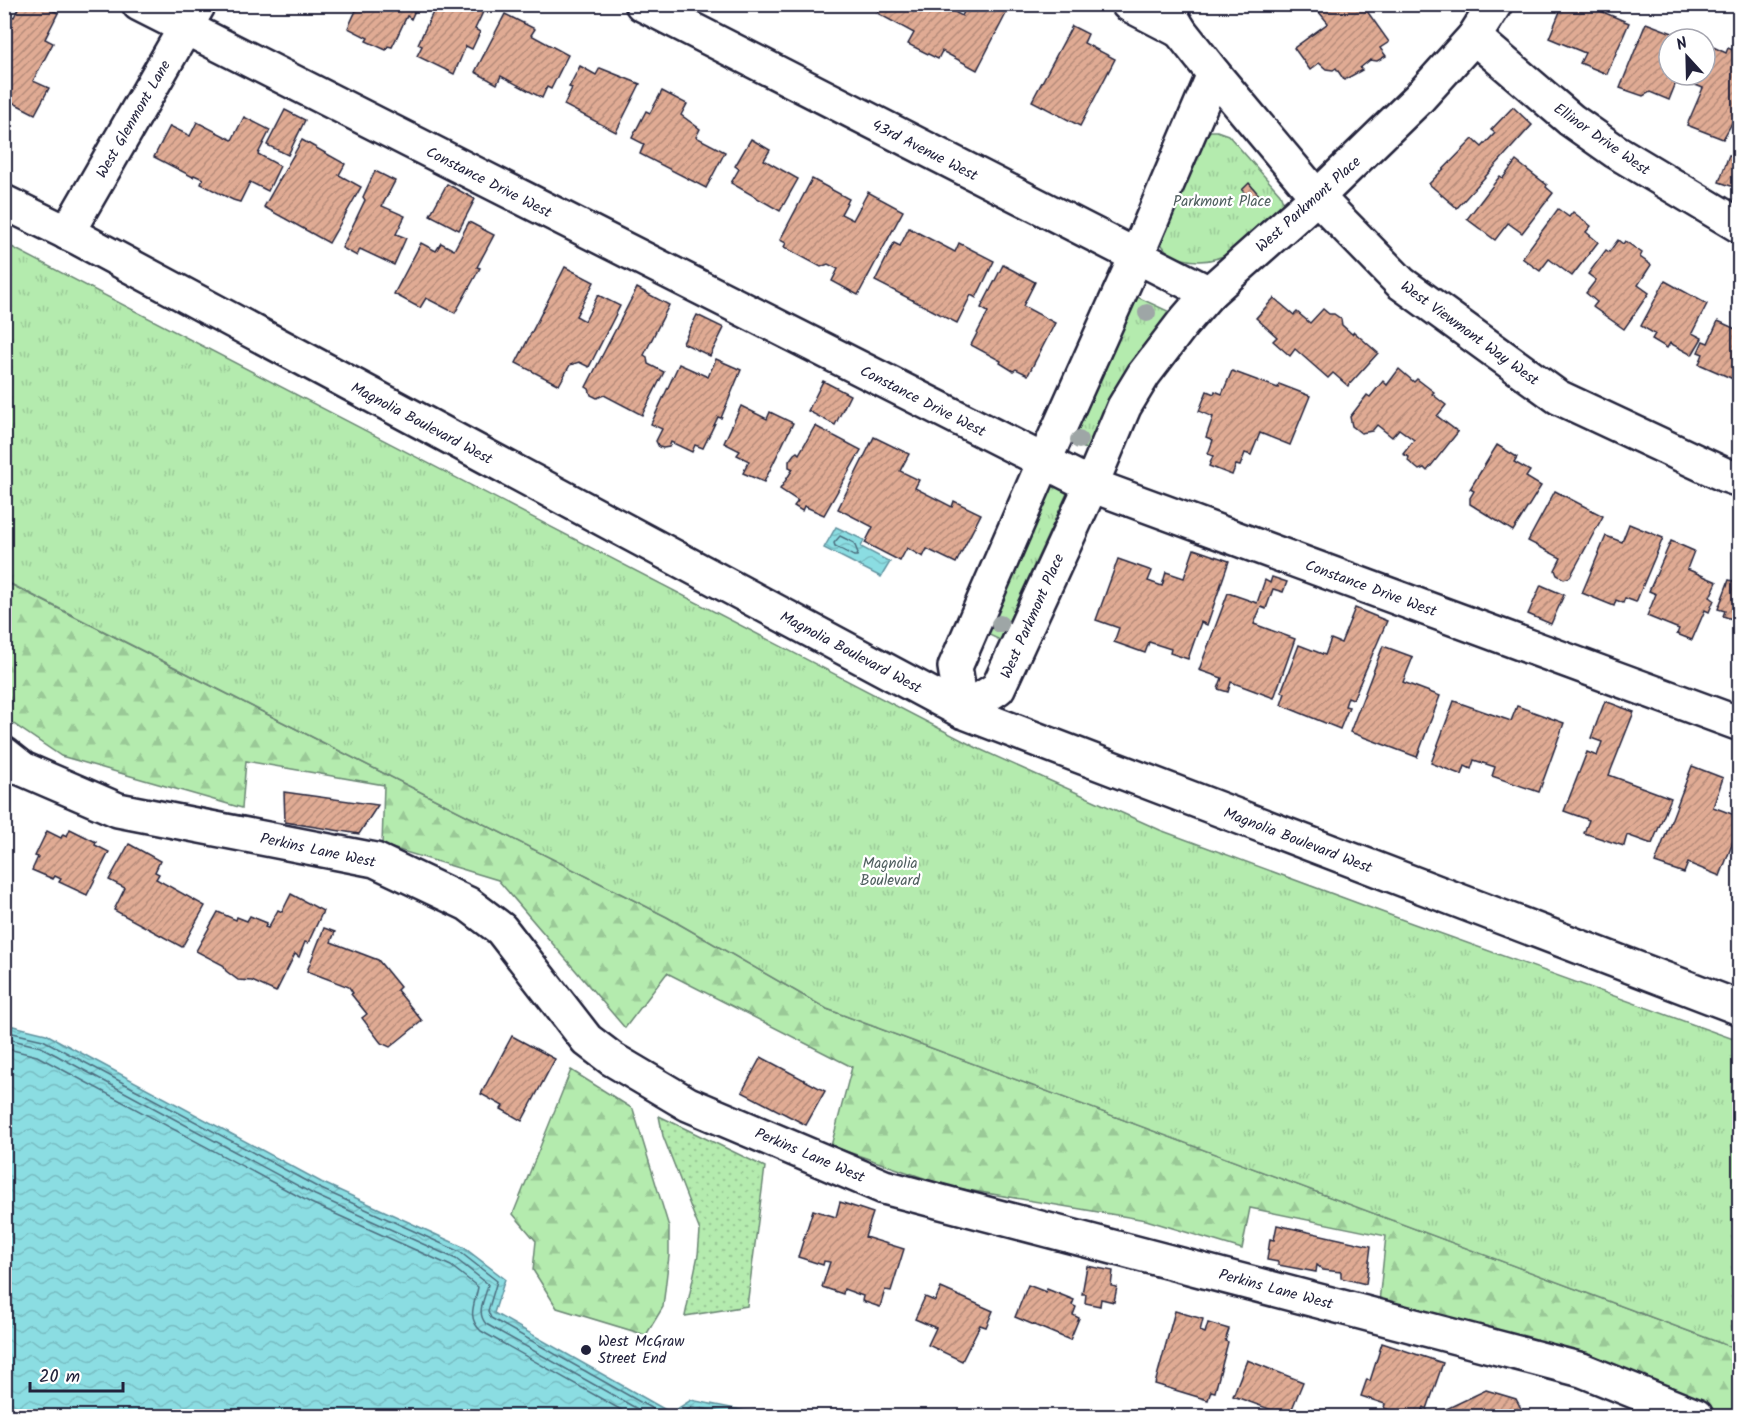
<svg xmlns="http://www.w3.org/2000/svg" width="1744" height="1421" font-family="Kalam,sans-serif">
  <defs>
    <pattern id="grass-dots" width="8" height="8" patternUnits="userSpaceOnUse" patternTransform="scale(1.5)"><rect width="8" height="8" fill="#b4ebae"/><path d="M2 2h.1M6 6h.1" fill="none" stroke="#9ac997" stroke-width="1.8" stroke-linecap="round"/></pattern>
    <pattern id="forest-firs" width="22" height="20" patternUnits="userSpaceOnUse" patternTransform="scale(1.5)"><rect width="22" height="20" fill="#b4ebae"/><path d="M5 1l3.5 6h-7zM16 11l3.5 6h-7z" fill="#9ac997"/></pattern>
    <pattern id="park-tufts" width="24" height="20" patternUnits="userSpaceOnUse" patternTransform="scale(1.5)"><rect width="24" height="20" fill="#b4ebae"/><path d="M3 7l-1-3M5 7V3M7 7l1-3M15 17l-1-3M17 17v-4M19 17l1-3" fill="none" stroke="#9ac997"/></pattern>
    <pattern id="water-waves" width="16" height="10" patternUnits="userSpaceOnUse" patternTransform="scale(1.5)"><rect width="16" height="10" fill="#8bdde2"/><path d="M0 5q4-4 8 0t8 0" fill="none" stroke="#78bdc3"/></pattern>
    <pattern id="building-hatch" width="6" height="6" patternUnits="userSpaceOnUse" patternTransform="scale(1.5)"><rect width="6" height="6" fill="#e0ab94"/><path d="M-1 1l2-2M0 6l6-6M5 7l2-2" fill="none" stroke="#b58b7a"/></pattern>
  </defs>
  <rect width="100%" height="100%" fill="#fff"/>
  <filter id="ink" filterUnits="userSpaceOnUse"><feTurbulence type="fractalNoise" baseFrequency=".0167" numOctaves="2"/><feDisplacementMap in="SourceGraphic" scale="12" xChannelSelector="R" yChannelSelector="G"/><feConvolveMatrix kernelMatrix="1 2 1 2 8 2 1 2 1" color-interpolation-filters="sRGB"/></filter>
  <g filter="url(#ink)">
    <polygon fill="url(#grass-dots)" stroke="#6b8674" stroke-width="1.5" points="659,1116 765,1167 747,1306 685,1316 698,1255 700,1231 663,1136"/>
    <g fill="url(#forest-firs)" stroke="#6b8674" stroke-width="1.5">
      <polygon points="4,581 667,917 827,1009 1739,1350 1739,1416 1726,1416 1588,1362 1379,1302 1386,1236 1250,1208 1242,1249 1146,1220 950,1187 831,1146 852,1067 667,973 625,1028 498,880 382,845 384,785 246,761 242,808 61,756 5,718"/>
      <polygon points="571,1070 633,1109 669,1227 669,1256 663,1307 646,1335 557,1308 533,1270 536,1241 513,1214"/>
    </g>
    <g fill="url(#park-tufts)" stroke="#6b8674" stroke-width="1.5">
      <path d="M 1211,131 L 1217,131 L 1228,135 L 1280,194 L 1284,204 C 1254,233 1230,270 1183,259 C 1171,256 1164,251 1159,239 L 1205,134 Z"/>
      <polygon points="4,243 977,748 1160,830 1406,921 1739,1041 1739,1350 827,1009 667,917 5,581"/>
      <polygon points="1133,295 1172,313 1118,392 1086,449 1068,441"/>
      <polygon points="1050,481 1069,489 1000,640 985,633"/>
    </g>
    <g fill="url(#water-waves)" stroke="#61929f" stroke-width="1.5">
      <polygon points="836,527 864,540 861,547 890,562 881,577 824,548"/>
      <polygon points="5,1024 46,1034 321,1182 463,1247 505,1279 494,1313 671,1413 691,1400 771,1416 5,1416"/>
    </g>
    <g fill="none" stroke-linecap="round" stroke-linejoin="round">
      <g stroke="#4c6d7e" stroke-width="1.5">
        <polygon points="840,536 854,543 858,553 857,556 854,556 835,546 834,543"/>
        <polyline points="4,1031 43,1040 319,1188 460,1252 497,1281 488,1311 491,1318 665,1416"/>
        <path d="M 4,1038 L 41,1047 L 315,1195 L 456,1259 L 488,1284 C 486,1298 475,1311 486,1324 L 650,1416"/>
        <path d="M 4,1048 L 37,1056 L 311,1203 L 451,1266 L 478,1287 C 475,1304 466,1317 481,1331 L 632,1416"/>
        <polyline points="677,1416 693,1407 741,1416"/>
      </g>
    </g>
    <g fill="url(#building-hatch)" stroke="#22223b" stroke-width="1.5">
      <polygon points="20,4 30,7 31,4 40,4 58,13 45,39 53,43 33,81 49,88 35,114 4,98 4,36 7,32 4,31 4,24 9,15 14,17"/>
      <polygon points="359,4 418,4 411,19 407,16 392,47 388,46 386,50 366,41 368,38 348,28"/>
      <polygon points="437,4 474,4 472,7 483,12 475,29 480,32 472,49 466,46 454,74 417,56 422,46 418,44"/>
      <polygon points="881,4 940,4 962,16 966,7 962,4 1004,4 1009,8 977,70 942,51 938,59 908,44 914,33 877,13"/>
      <polygon points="1329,4 1362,4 1389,42 1380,48 1386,56 1377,61 1370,60 1360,68 1362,70 1344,80 1336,68 1333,70 1326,69 1319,63 1310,70 1294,48 1328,23 1319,12"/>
      <polygon points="1563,4 1584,4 1629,23 1607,74 1580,63 1585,53 1549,38"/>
      <polygon points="505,14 535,29 531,35 568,55 551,89 547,87 542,98 501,76 497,84 475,72"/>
      <polygon points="1646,23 1675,34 1673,38 1674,39 1669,39 1669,75 1679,75 1669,100 1650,92 1643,96 1620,88"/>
      <polygon points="1072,26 1088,34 1084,43 1115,59 1080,126 1032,101"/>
      <polygon points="1709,45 1726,53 1728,48 1740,53 1740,109 1723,139 1687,125 1703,88 1693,84 1697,75 1705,75 1705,56"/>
      <polygon points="580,66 596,75 600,68 640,84 616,132 564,105 572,88 569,87"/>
      <polygon points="662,91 687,104 681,115 700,129 696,137 725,152 706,188 640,154 644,144 632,138 646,111 650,113"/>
      <polygon points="1513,107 1532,125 1457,208 1429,184 1473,139 1482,147 1495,133 1491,130"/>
      <polygon points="285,110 305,120 288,155 267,145"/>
      <polygon points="244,117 270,130 258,154 280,166 268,191 250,182 240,202 233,200 201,184 203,179 194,175 193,177 154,157 170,126 190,136 197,122 232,140"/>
      <polygon points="751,139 770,150 764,160 798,179 780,211 731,183 739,169 735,166"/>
      <polygon points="302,140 345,164 339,175 361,187 329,243 264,207"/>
      <polygon points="1729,155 1740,159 1740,189 1719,182"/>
      <polygon points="1516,161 1547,185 1546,187 1553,193 1522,233 1508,223 1495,240 1467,219 1500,176 1503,178"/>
      <polygon points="375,171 395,181 382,206 405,216 396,234 406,238 394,265 360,249 357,256 342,248 365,200 363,197"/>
      <polygon points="812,179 849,199 841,214 853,220 868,192 903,211 858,295 832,281 838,269 828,264 821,267 784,247 786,243 780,240"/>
      <polygon points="1249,183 1259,195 1252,201 1242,190"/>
      <polygon points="447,184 475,199 459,230 430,215"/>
      <polygon points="1558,209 1569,217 1573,212 1591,226 1586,232 1598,242 1572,276 1549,259 1540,271 1522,258"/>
      <polygon points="469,222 494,235 477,267 480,268 455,313 426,298 420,308 394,294 421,243 436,251 441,243 454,250"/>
      <polygon points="909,228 955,252 959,243 994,261 976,298 971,295 957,323 875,281 894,243 900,246"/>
      <polygon points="1618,240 1623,244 1625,241 1642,253 1640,257 1651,265 1638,285 1649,293 1624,329 1593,307 1597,302 1586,293 1596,280 1588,274 1606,250 1609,252"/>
      <polygon points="1003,265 1035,282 1023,306 1055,323 1028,375 1016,369 1013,371 1000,363 1001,361 971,345 988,312 981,308"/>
      <polygon points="565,267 594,282 576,316 585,321 598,295 620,306 589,367 579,362 570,365 559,385 516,363"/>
      <polygon points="1665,281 1707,304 1692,333 1702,338 1692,355 1670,343 1667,348 1652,339 1655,334 1641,326"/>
      <polygon points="637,288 669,305 644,355 647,357 648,364 664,372 642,415 604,395 597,398 591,395 589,389 586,387"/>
      <polygon points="1274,298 1294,315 1297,312 1310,323 1323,309 1329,314 1334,314 1341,319 1342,325 1352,334 1354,332 1378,353 1348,386 1333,373 1328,378 1295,349 1290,356 1273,341 1277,337 1256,318"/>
      <polygon points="697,315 724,328 710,356 683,343"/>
      <polygon points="1718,321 1740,331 1740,382 1699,364 1703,354 1698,352 1703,341 1708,343"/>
      <polygon points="716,359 741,370 721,418 718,417 703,448 695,445 692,452 671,442 669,447 663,448 659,447 656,441 662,429 651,424 679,364 708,377"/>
      <polygon points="1399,369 1414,382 1417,379 1434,392 1432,394 1446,405 1437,416 1458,432 1427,471 1424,468 1419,470 1408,461 1409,457 1403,454 1414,440 1399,429 1392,437 1377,425 1372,431 1361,433 1352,426 1350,417 1367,395 1370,397 1383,381 1387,385"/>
      <polygon points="1232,371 1278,388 1279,384 1310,396 1290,445 1260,433 1251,455 1245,453 1240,466 1236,465 1232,475 1209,466 1213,456 1208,454 1213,440 1206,437 1213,417 1199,411 1207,391 1214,394 1215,391 1222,394"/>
      <polygon points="823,381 850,395 835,425 808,411"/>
      <polygon points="741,406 767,419 770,412 793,423 764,482 743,473 749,461 737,455 740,451 724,443"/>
      <polygon points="815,426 861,450 824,515 804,506 802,511 794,506 798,501 780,489 793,469 789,467 789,461 794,454 797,452 799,454"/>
      <polygon points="874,437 909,454 900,471 919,480 915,488 952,507 954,501 981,514 956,563 927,549 923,557 907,548 900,561 865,543 873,527 838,509"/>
      <polygon points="1497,445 1517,457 1514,462 1530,471 1526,477 1541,486 1513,531 1470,504 1470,498 1474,491 1470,489"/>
      <polygon points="1555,491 1603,516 1570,577 1564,579 1557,575 1555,570 1561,558 1528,541"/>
      <polygon points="1629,524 1663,538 1636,602 1625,598 1623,603 1616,600 1614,606 1582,593 1606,536 1622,542"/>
      <polygon points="1671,541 1694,551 1687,569 1717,582 1710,597 1714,600 1709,612 1705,610 1692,640 1677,634 1679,629 1647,616 1656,594 1649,591"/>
      <polygon points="1194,549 1229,561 1207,625 1201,622 1188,659 1170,653 1171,649 1149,642 1145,653 1114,642 1119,628 1096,620 1118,559 1152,571 1148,581 1162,586 1166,572 1184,578"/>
      <polygon points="1272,577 1287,582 1283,592 1273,589 1266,609 1261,607 1254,624 1295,639 1274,698 1231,682 1228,692 1218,689 1222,678 1199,670 1228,593 1257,603 1265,580 1270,583"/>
      <polygon points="1729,580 1740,583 1740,617 1737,615 1735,620 1723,616 1725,611 1718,609"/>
      <polygon points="1541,585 1564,595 1551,624 1528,614"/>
      <polygon points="1355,608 1387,621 1353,699 1348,697 1345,706 1349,707 1340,729 1281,705 1285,693 1281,692 1299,645 1325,655 1331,639 1341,643"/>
      <polygon points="1383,646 1413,657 1403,682 1440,696 1417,757 1350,732"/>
      <polygon points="1454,701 1511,721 1517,706 1564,723 1539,792 1492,776 1495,767 1474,760 1471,769 1465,766 1462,775 1431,763"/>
      <polygon points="1605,701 1634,712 1609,775 1671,798 1652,844 1627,835 1624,846 1584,833 1589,820 1564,811 1587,752 1597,756 1602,742 1591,738"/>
      <polygon points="1692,766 1723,778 1713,807 1740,817 1740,824 1720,876 1688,863 1684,873 1655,863"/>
      <polygon points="284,792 378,805 359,834 285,822"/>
      <polygon points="70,829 96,842 95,845 109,852 87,895 59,882 61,879 55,876 53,879 32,870 38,857 35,856 47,831 61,838 63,834 67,836"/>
      <polygon points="129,844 160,861 155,872 159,874 156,879 205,906 182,947 114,910 125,888 109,880"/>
      <polygon points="291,894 323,911 308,943 305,942 299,957 295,954 276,992 252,981 238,980 226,971 223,965 196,951 218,912 236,920 237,917 247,921 250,916 267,923 265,927 268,928 278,910 282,912"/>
      <polygon points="324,928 335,932 331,942 378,960 400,987 397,990 422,1021 390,1047 381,1043 362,1018 367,1014 351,994 353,993 349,987 307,971"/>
      <polygon points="512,1036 555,1059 522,1121 501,1109 503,1106 481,1094"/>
      <polygon points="761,1057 825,1091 806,1125 742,1092"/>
      <polygon points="840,1202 873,1213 865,1237 904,1249 891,1291 885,1290 880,1307 862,1301 863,1296 844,1289 843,1294 822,1287 830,1262 824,1261 823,1265 798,1257 813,1210 836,1217"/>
      <polygon points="1277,1225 1371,1246 1366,1284 1341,1278 1341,1272 1323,1270 1317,1265 1316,1272 1278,1265 1278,1262 1267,1260 1270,1239 1274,1240"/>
      <polygon points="1087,1266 1113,1271 1111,1286 1117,1287 1114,1302 1101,1299 1100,1306 1085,1303 1086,1294 1082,1294"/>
      <polygon points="1028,1285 1046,1292 1047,1289 1074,1300 1072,1305 1076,1307 1073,1315 1079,1318 1070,1340 1015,1317"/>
      <polygon points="941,1288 993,1311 986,1327 980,1325 962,1361 928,1345 936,1328 915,1319 925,1297 935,1301"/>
      <polygon points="1175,1311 1203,1319 1200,1331 1205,1333 1208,1323 1229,1329 1225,1341 1228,1342 1215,1392 1211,1391 1208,1400 1155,1384"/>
      <polygon points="1382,1343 1443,1363 1427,1409 1424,1407 1420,1416 1409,1416 1384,1408 1385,1404 1361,1396 1367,1379 1370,1381"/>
      <polygon points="1247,1360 1303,1382 1289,1416 1233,1396"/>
      <polygon points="1486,1390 1516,1399 1525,1416 1441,1416 1442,1411"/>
    </g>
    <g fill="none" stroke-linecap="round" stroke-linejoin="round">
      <g stroke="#22223b" stroke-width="38">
        <g id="minor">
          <polyline points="139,4 1091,485 1740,724"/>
          <polyline points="642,4 1209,293"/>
          <polyline points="1128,4 1180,31"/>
          <polyline points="1474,37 1571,120 1615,151 1740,226"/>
          <polyline points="1214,74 1136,257 1044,462 955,667 962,711 998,688 1086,497 1124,407 1144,374 1183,323 1209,293 1317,197 1419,98 1474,37 1495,4"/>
          <polyline points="67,233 199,4"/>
          <polyline points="4,754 23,769 118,810 375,860 468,904 501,929 587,1040 612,1059 688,1104 884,1187 1582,1370 1696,1416"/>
        </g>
      </g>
      <g stroke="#22223b" stroke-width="38">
        <g id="tertiary">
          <polyline points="1164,4 1180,31 1214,74 1317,197 1401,283 1558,397 1725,475 1740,480"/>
          <polyline points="4,202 80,239 962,711 1740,1008"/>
        </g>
      </g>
      <use href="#minor" stroke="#fff" stroke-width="33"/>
      <use href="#tertiary" stroke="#fff" stroke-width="33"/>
    </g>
    <g fill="#9ea6a6">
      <circle cx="1147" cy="313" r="9"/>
      <circle cx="1079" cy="440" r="9"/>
      <circle cx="1000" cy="624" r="9"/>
    </g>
  </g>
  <circle fill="#22223b" stroke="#fff" stroke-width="2" cx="586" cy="1350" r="6"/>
  <g text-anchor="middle" stroke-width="4.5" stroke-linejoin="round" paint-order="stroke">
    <g font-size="15" fill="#22223b" stroke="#fff">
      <text transform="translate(133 119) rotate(-60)" y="5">West Glenmont Lane</text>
      <text transform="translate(1602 139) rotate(35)" y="5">Ellinor Drive West</text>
      <text transform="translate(925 150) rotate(27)" y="5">43rd Avenue West</text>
      <text transform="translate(489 182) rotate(27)" y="5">Constance Drive West</text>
      <text transform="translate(1308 204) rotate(-42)" y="5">West Parkmont Place</text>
      <text transform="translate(1470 333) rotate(36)" y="5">West Viewmont Way West</text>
      <text transform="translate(923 401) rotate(27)" y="5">Constance Drive West</text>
      <text transform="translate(422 423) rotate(28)" y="5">Magnolia Boulevard West</text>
      <text transform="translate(1371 588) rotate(20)" y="5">Constance Drive West</text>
      <text transform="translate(1032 616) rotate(-66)" y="5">West Parkmont Place</text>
      <text transform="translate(851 652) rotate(28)" y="5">Magnolia Boulevard West</text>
      <text transform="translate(1298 840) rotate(21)" y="5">Magnolia Boulevard West</text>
      <text transform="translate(318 850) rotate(12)" y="5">Perkins Lane West</text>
      <text transform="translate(810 1155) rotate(23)" y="5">Perkins Lane West</text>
      <text transform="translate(1276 1289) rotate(15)" y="5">Perkins Lane West</text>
    </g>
    <g font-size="15" fill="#4e5e5e" stroke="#fff">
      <text x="1222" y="206">Parkmont Place</text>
      <text x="890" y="868">Magnolia<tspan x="890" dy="17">Boulevard</tspan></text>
    </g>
    <g font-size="15" fill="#22223b" stroke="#fff" text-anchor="start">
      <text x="598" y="1346">West McGraw<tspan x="598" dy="17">Street End</tspan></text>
    </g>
  </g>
  <rect width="1744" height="1421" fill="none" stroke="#fff" stroke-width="24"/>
  <rect x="12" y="12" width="1720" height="1397" fill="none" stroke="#22223b" stroke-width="2" filter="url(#ink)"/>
  <g transform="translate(1687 57) rotate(338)"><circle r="28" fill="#ffffff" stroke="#a7a7b1" stroke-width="1.5"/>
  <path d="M0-4.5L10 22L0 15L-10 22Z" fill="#22223b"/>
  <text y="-9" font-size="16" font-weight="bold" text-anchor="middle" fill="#22223b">N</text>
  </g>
  <path d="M30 1382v9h93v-9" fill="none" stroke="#22223b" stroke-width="3"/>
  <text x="39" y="1382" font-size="18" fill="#22223b" stroke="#ffffff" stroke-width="4.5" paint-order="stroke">20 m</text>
</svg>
